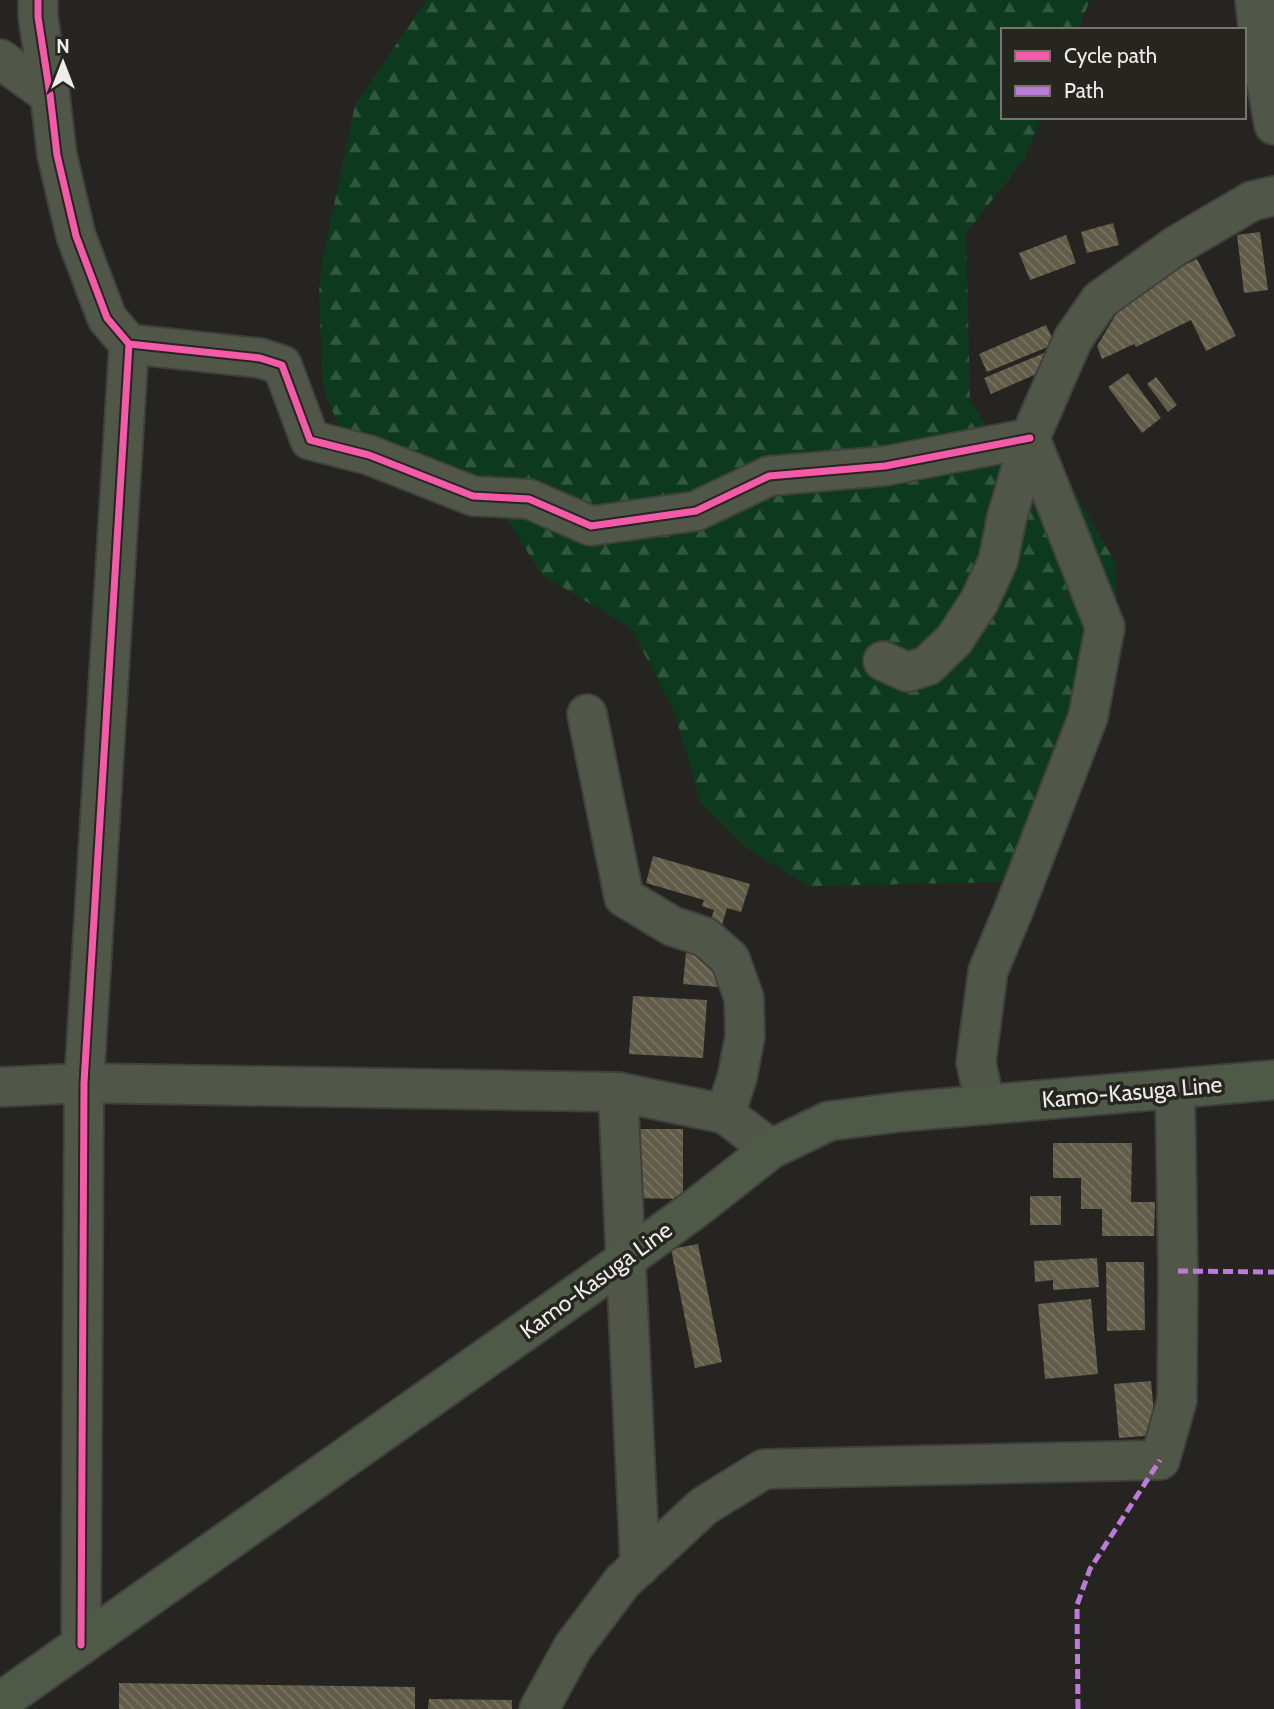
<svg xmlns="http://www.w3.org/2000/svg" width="1274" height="1709" font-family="Cabin,sans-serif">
  <defs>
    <pattern id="forest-firs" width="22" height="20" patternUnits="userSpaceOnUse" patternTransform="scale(1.75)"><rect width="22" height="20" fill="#0d3a1e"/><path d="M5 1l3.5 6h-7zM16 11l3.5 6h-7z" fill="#31573f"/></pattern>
    <pattern id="building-back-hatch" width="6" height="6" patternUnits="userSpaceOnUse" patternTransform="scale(1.75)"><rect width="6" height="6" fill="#605c48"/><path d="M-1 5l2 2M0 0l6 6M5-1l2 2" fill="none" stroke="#777462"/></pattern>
  </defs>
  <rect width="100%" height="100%" fill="#252421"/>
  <polygon fill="url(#forest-firs)" points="429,0 1090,0 1078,30 1003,30 1003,117 1042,117 1025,158 966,233 970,400 987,427 1067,478 1116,564 1117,625 1008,882 808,886 747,848 701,803 674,711 631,628 542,575 508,520 369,475 336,419 323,389 319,292 322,262 355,105 425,2"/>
  <g fill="url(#building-back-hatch)">
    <polygon points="1113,223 1119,245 1087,253 1081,232"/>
    <polygon points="1260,232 1268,290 1244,293 1237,235"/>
    <polygon points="1066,235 1076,263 1030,280 1019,253"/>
    <polygon points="1197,259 1236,336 1206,351 1191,320 1136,347 1134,344 1102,359 1097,346 1130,291"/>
    <polygon points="1046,325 1055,344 987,372 979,354"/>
    <polygon points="1044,353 1050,368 991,394 984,378"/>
    <polygon points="1128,373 1161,418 1142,433 1108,387"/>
    <polygon points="1156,377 1177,405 1168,412 1147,384"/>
    <polygon points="653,856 750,884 741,912 727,908 722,925 710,922 714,910 702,906 704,900 646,883"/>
    <polygon points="686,952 721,955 718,987 683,984"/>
    <polygon points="633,996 707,1000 703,1058 629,1054"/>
    <polygon points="628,1129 683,1129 683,1199 628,1198"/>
    <polygon points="1053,1143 1132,1143 1131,1202 1155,1202 1154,1236 1102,1236 1102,1209 1081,1209 1081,1178 1053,1178"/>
    <rect x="1030" y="1196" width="31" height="29"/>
    <polygon points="698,1244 722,1362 695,1368 671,1249"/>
    <polygon points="1097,1258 1099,1287 1053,1290 1053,1280 1035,1282 1034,1261"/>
    <polygon points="1106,1262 1144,1262 1145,1330 1107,1331"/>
    <polygon points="1091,1299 1098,1374 1045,1379 1038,1304"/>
    <polygon points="1151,1381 1156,1435 1119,1438 1114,1384"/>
    <polygon points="119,1683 415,1687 415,1709 119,1709"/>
    <polygon points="429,1699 512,1700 512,1709 428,1709"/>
  </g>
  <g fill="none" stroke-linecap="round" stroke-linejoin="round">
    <g stroke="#40403e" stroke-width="42">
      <g id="street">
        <polyline points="38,0 38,17 50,95 57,155 76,236 107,318 129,344 260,358 282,365 310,440 369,455 473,496 529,499 591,526 696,511 769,476 885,466 1030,438"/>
        <polyline points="1255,0 1260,47 1274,125"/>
        <polyline points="0,59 50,95"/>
        <polyline points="883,661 907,672 927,666 954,640 979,602 998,561 1007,517 1030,438 1073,339 1100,300 1177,245 1252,201 1274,196"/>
        <polyline points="587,714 624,897 672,926 705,937 730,959 744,998 745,1036 737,1078 725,1114"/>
        <polyline points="0,1087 84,1083 618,1092 725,1114 771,1149"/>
        <polyline points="618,1092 640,1566"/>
        <polyline points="985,1105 976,1062 988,971 1014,909 1088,717 1105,627 1030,438"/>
        <polyline points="81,1645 84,1083 129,344"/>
        <polyline points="539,1709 573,1647 623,1581 704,1506 764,1469 1160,1460 1177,1400 1178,1271 1175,1089"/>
      </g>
    </g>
    <g stroke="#40403e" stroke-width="42">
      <polyline id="secondary" points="0,1702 625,1260 696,1208 771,1149 829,1121 900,1112 1274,1080"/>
    </g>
    <use href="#street" stroke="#505749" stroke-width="38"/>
    <use href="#secondary" stroke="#4f5947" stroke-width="38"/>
    <g stroke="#bd7bd9" stroke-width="5" stroke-dasharray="10 5" stroke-linecap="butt">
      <polyline points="1178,1271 1274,1272"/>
      <polyline points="1078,1709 1077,1605 1090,1569 1160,1460"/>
    </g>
    <g stroke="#262520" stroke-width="11">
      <g id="cycleway">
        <polyline points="38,0 38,17 50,95 57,155 76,236 107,318 129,344 260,358 282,365 310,440 369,455 473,496 529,499 591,526 696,511 769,476 885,466 1030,438"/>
        <polyline points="81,1645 84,1083 129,344"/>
      </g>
    </g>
    <use href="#cycleway" stroke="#f35aa7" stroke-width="7"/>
  </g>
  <g text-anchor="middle" stroke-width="7" stroke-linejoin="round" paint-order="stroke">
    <g font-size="23" fill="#edede9" stroke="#262520">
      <text transform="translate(1132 1092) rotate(-5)" y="8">Kamo-Kasuga Line</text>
      <text transform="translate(596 1280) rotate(-36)" y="8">Kamo-Kasuga Line</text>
    </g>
  </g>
  <rect x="1001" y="28" width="245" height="91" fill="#262520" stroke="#767570" stroke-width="2"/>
  <rect x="1015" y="51" width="35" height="10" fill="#f35aa7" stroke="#767570" stroke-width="2"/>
  <text x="1064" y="63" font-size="21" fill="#edede9">Cycle path</text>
  <rect x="1015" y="86" width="35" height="10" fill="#bd7bd9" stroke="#767570" stroke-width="2"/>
  <text x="1064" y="98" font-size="21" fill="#edede9">Path</text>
  <g transform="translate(63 63)" stroke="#262520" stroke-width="5" paint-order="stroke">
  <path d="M0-5L12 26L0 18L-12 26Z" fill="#edede9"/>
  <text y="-10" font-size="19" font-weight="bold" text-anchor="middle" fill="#edede9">N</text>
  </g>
</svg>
